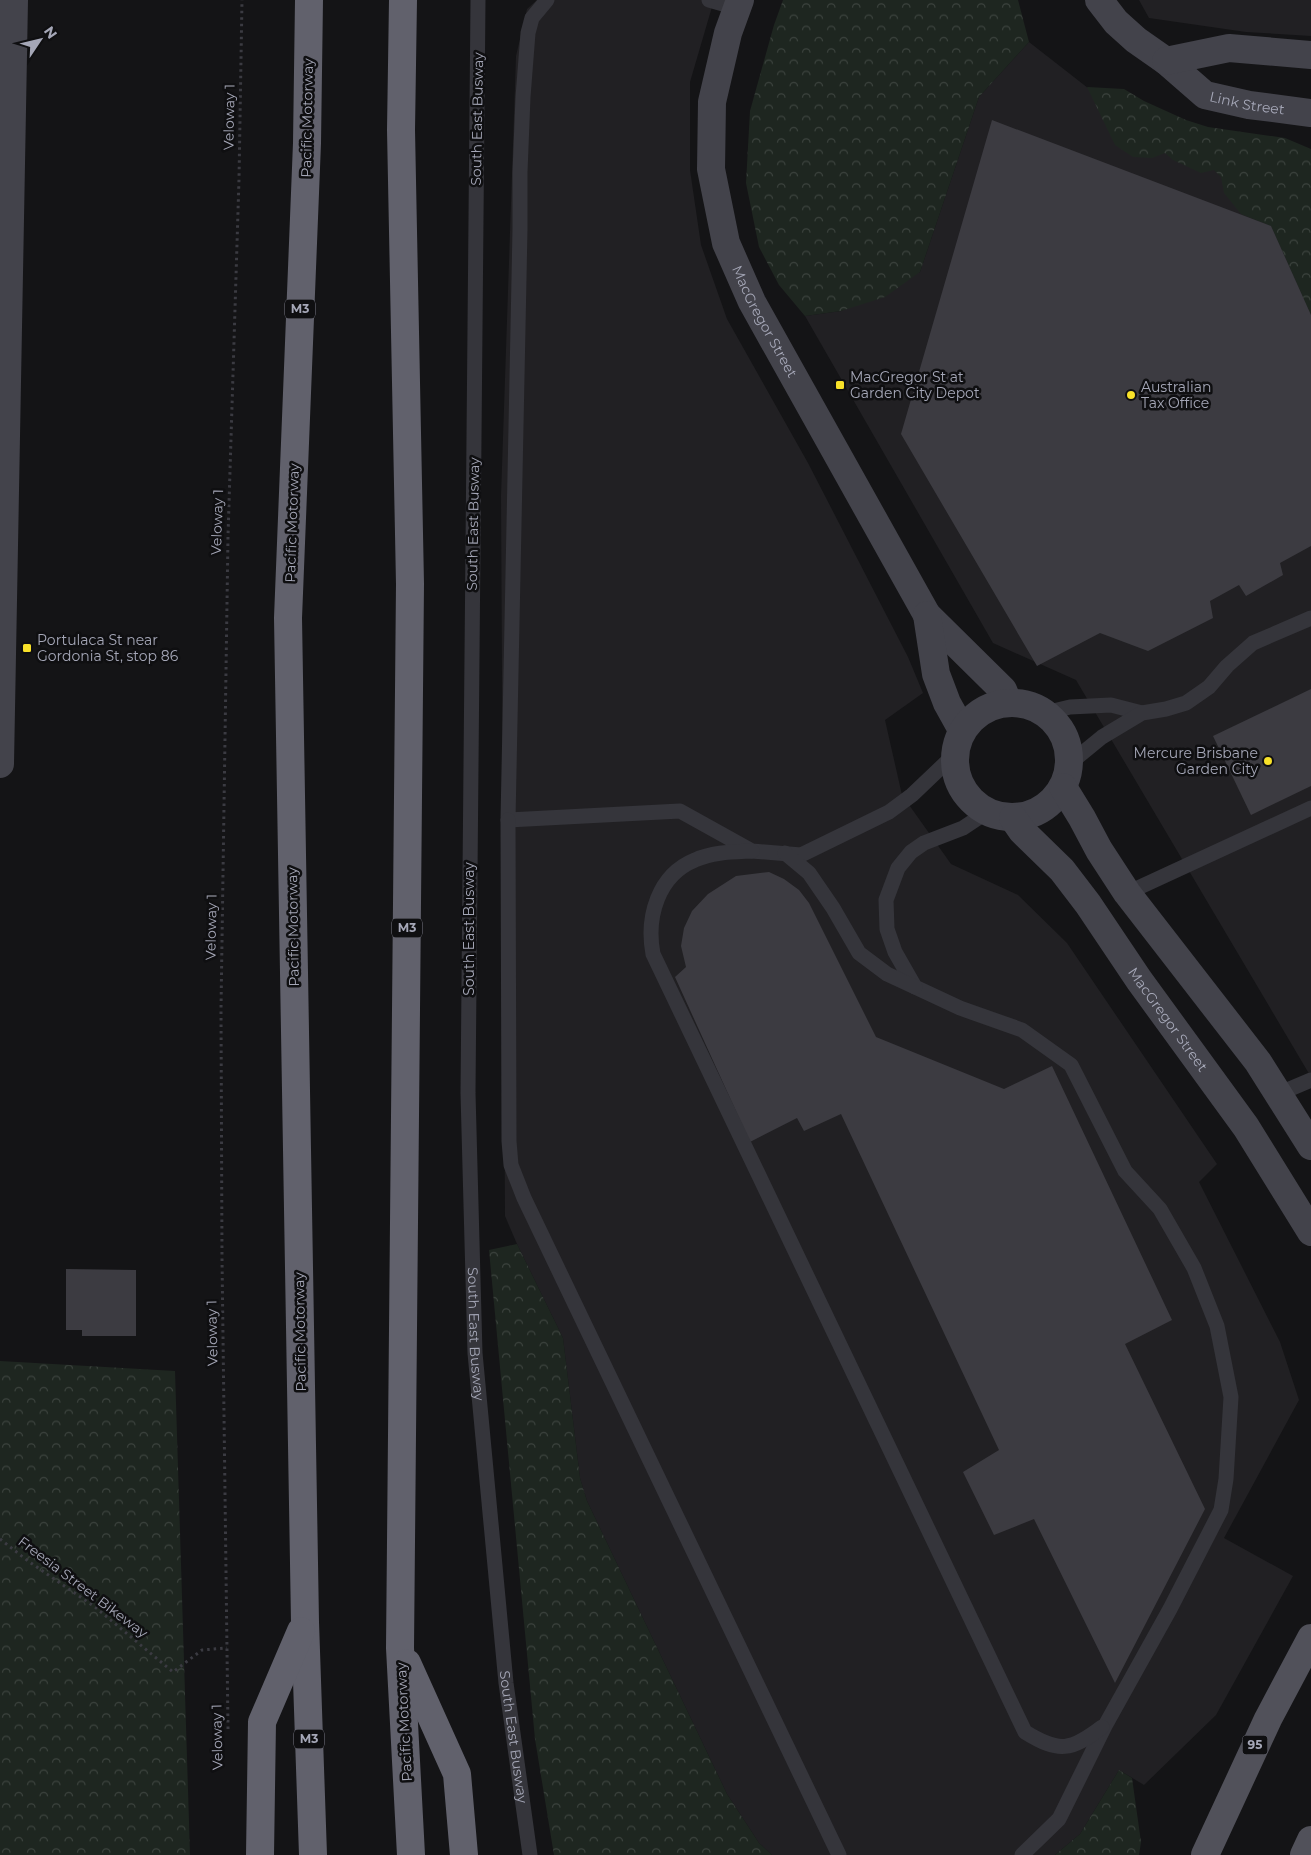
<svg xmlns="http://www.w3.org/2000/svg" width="1311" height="1855" font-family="Montserrat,sans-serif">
  <defs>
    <pattern id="forest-crowns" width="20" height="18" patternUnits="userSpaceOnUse" patternTransform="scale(1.25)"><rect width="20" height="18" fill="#1e2620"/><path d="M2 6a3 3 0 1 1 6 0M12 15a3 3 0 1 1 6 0" fill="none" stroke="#3c433e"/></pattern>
  </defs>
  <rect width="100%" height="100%" fill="#141416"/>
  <g fill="#212023">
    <polygon points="537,0 714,0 690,82 690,170 701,245 727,319 808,463 908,657 923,693 885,720 902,795 951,864 1018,895 1067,943 1217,1164 1199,1182 1280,1342 1299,1400 1224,1538 1293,1576 1216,1715 1144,1785 1119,1770 1080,1834 1055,1855 772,1855 759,1843 727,1794 587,1501 580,1478 563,1338 517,1244 505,1216 501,496 516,56 527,9"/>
    <polygon points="1139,0 1311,0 1311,36 1246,32 1149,18"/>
    <polygon points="1029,42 1120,113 1311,163 1311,1077 1076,680 993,643 805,316 841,311 920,272 979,97"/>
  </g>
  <g fill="url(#forest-crowns)">
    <polygon points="783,0 1018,0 1029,42 979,97 920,272 885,297 841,311 805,316 779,285 759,247 746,183 750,111 774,25"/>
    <polygon points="1087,87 1124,89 1144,101 1186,120 1208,127 1285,138 1311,149 1311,315 1271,226 1241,214 1224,193 1221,177 1214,170 1201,173 1173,160 1165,153 1152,158 1133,157 1115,145"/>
    <polygon points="517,1244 563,1338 580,1478 587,1501 727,1794 759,1843 772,1855 554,1855 535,1739 489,1250"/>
    <polygon points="0,1361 175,1371 190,1855 0,1855"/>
    <polygon points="1119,1770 1132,1778 1141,1842 1139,1855 1055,1855 1080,1834"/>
  </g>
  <g fill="#3c3b41">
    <polygon points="992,120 1271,226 1311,315 1311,546 1280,563 1283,575 1246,596 1239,585 1210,601 1213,618 1148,651 1100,633 1037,666 901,434"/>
    <polygon points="1311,689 1311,786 1251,815 1213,736"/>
    <polygon points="769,872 784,879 799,890 809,903 876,1037 1004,1089 1052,1066 1172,1320 1125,1344 1205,1509 1115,1683 1034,1519 994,1535 963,1472 999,1450 841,1114 804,1131 797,1118 750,1142 675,977 686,967 681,946 684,928 692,911 708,894 736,876"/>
    <polygon points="66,1269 136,1270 136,1336 82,1336 82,1330 66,1330"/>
  </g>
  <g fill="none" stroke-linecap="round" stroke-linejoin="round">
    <g stroke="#3b3b42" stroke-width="3" stroke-dasharray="2.5 4" stroke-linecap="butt">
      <polyline points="0,1539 28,1561 95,1607 173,1672 202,1650 227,1648"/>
      <polyline points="228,1729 222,1258 221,1009 228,536 239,179 242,0"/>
    </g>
    <g stroke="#35353b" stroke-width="15">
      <path id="s1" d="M 478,0 L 468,1093 L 475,1353 L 506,1683 L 530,1855"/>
      <polyline points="547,0 532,18 528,33 523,97 520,172 520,229 508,820 680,811 752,851 801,855 889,812 912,795 955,754"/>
      <polyline points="709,0 737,8"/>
      <polyline points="1045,713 1070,707 1111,705 1142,713"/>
      <polyline points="1069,764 1102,737 1142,713 1166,709 1186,703 1209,687 1227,666 1253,643 1311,618"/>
      <polyline points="987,812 963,828 924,843 911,852 898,868 886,900 887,929 895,952 915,987 960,1008 1022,1030 1071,1065 1125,1171 1160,1209 1194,1268 1217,1326 1231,1397 1226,1479 1221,1510 1170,1609 1106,1724 1059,1819 1022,1855"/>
      <polyline points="508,820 509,1141 511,1165 524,1198 839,1855"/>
      <path d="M 752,851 C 733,852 713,852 695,860 C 658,875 646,917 653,954 L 1025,1732 C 1059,1753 1071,1751 1102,1727"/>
      <polyline points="785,853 809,873 833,908 859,953 887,974 915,987"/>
      <polyline points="1127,893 1311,808"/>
      <polyline points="1278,1094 1311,1080"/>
    </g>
    <g stroke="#43434b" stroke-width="28">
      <path id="s2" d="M 740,0 L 728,33 L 712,102 L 711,169 L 726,243 L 752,302 L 927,615 L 1003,690 L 1008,702"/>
      <path id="s3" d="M 1099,0 L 1116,22 L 1136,40 L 1166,61 L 1205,95 L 1249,105 L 1311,113"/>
      <polyline points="1166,61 1229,48 1311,55"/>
      <polyline points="927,615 936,674 947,703 962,730"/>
      <circle cx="1012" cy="760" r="57"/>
      <polyline points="0,764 14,0"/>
      <polyline points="1063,787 1082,818 1099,850 1127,893 1258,1062 1311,1146"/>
      <path id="s4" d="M 1013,818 L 1022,831 L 1062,870 L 1088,904 L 1139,980 L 1246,1127 L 1311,1232"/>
    </g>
    <g stroke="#51515a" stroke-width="28">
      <polyline points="1205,1855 1268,1719 1311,1638"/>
      <polyline points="1304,1855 1311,1840"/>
    </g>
    <g stroke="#61616c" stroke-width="28">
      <polyline points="309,0 307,143 288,618 305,1622 313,1855"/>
      <polyline points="403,0 401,130 410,584 400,1648 411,1855"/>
      <polyline points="407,1663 457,1774 464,1855"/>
      <polyline points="260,1855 262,1722 301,1631"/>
    </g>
  </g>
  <g fill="#f8e129" stroke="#0f0f11" stroke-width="2">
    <rect x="835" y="380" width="10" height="10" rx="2.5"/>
    <circle cx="1131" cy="395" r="5"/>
    <rect x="22" y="643" width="10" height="10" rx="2.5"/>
    <circle cx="1268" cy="761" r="5"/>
  </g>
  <g text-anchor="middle" stroke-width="5" stroke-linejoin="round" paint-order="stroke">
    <g fill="#0f0f11" stroke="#787985" stroke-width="1">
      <rect x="285" y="299.5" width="30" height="19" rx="4"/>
      <rect x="392" y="918.5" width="30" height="19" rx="4"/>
      <rect x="294" y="1729.5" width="30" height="19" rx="4"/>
      <rect x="1242.5" y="1735.5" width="25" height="19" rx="4"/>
    </g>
    <g font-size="12" font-weight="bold" fill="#a5a7b7">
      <text x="300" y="313">M3</text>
      <text x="407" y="932">M3</text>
      <text x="309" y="1743">M3</text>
      <text x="1255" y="1749">95</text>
    </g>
    <g font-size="14" fill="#a5a7b7" stroke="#0f0f11">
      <text dy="5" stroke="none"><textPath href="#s3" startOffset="186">Link Street</textPath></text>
      <text transform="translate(229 117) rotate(-89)" y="5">Veloway 1</text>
      <text transform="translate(307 118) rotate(-89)" y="5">Pacific Motorway</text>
      <text transform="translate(477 119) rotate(-89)" y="5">South East Busway</text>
      <text dy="5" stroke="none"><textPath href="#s2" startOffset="336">MacGregor Street</textPath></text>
      <text transform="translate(217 522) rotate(-88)" y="5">Veloway 1</text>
      <text transform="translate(292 523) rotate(-88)" y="5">Pacific Motorway</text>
      <text transform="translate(473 524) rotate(-89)" y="5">South East Busway</text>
      <text transform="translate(211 927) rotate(-89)" y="5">Veloway 1</text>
      <text transform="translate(293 927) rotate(-91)" y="5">Pacific Motorway</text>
      <text transform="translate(469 929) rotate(-90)" y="5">South East Busway</text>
      <text dy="5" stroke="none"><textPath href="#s4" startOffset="255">MacGregor Street</textPath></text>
      <text transform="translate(300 1332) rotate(-91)" y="5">Pacific Motorway</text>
      <text transform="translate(212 1333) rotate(-91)" y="5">Veloway 1</text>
      <text dy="5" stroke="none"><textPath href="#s1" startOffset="1334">South East Busway</textPath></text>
      <text transform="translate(83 1587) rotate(37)" y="5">Freesia Street Bikeway</text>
      <text transform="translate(404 1722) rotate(-93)" y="5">Pacific Motorway</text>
      <text transform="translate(217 1737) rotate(-91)" y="5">Veloway 1</text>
      <text dy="5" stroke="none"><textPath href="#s1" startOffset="1739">South East Busway</textPath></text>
    </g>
    <g font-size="14" fill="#a5a7b7" stroke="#0f0f11" text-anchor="start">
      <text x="850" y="382">MacGregor St at<tspan x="850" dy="16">Garden City Depot</tspan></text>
      <text x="1141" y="392">Australian<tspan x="1141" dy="16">Tax Office</tspan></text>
      <text x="37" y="645">Portulaca St near<tspan x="37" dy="16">Gordonia St, stop 86</tspan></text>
      <text x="1258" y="758" text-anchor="end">Mercure Brisbane<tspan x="1258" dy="16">Garden City</tspan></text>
    </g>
  </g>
  <g transform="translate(40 40) rotate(55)" stroke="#0f0f11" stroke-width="4" paint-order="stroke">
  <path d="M0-4L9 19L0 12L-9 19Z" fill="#a5a7b7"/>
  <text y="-8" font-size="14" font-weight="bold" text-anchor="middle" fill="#a5a7b7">N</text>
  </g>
</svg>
